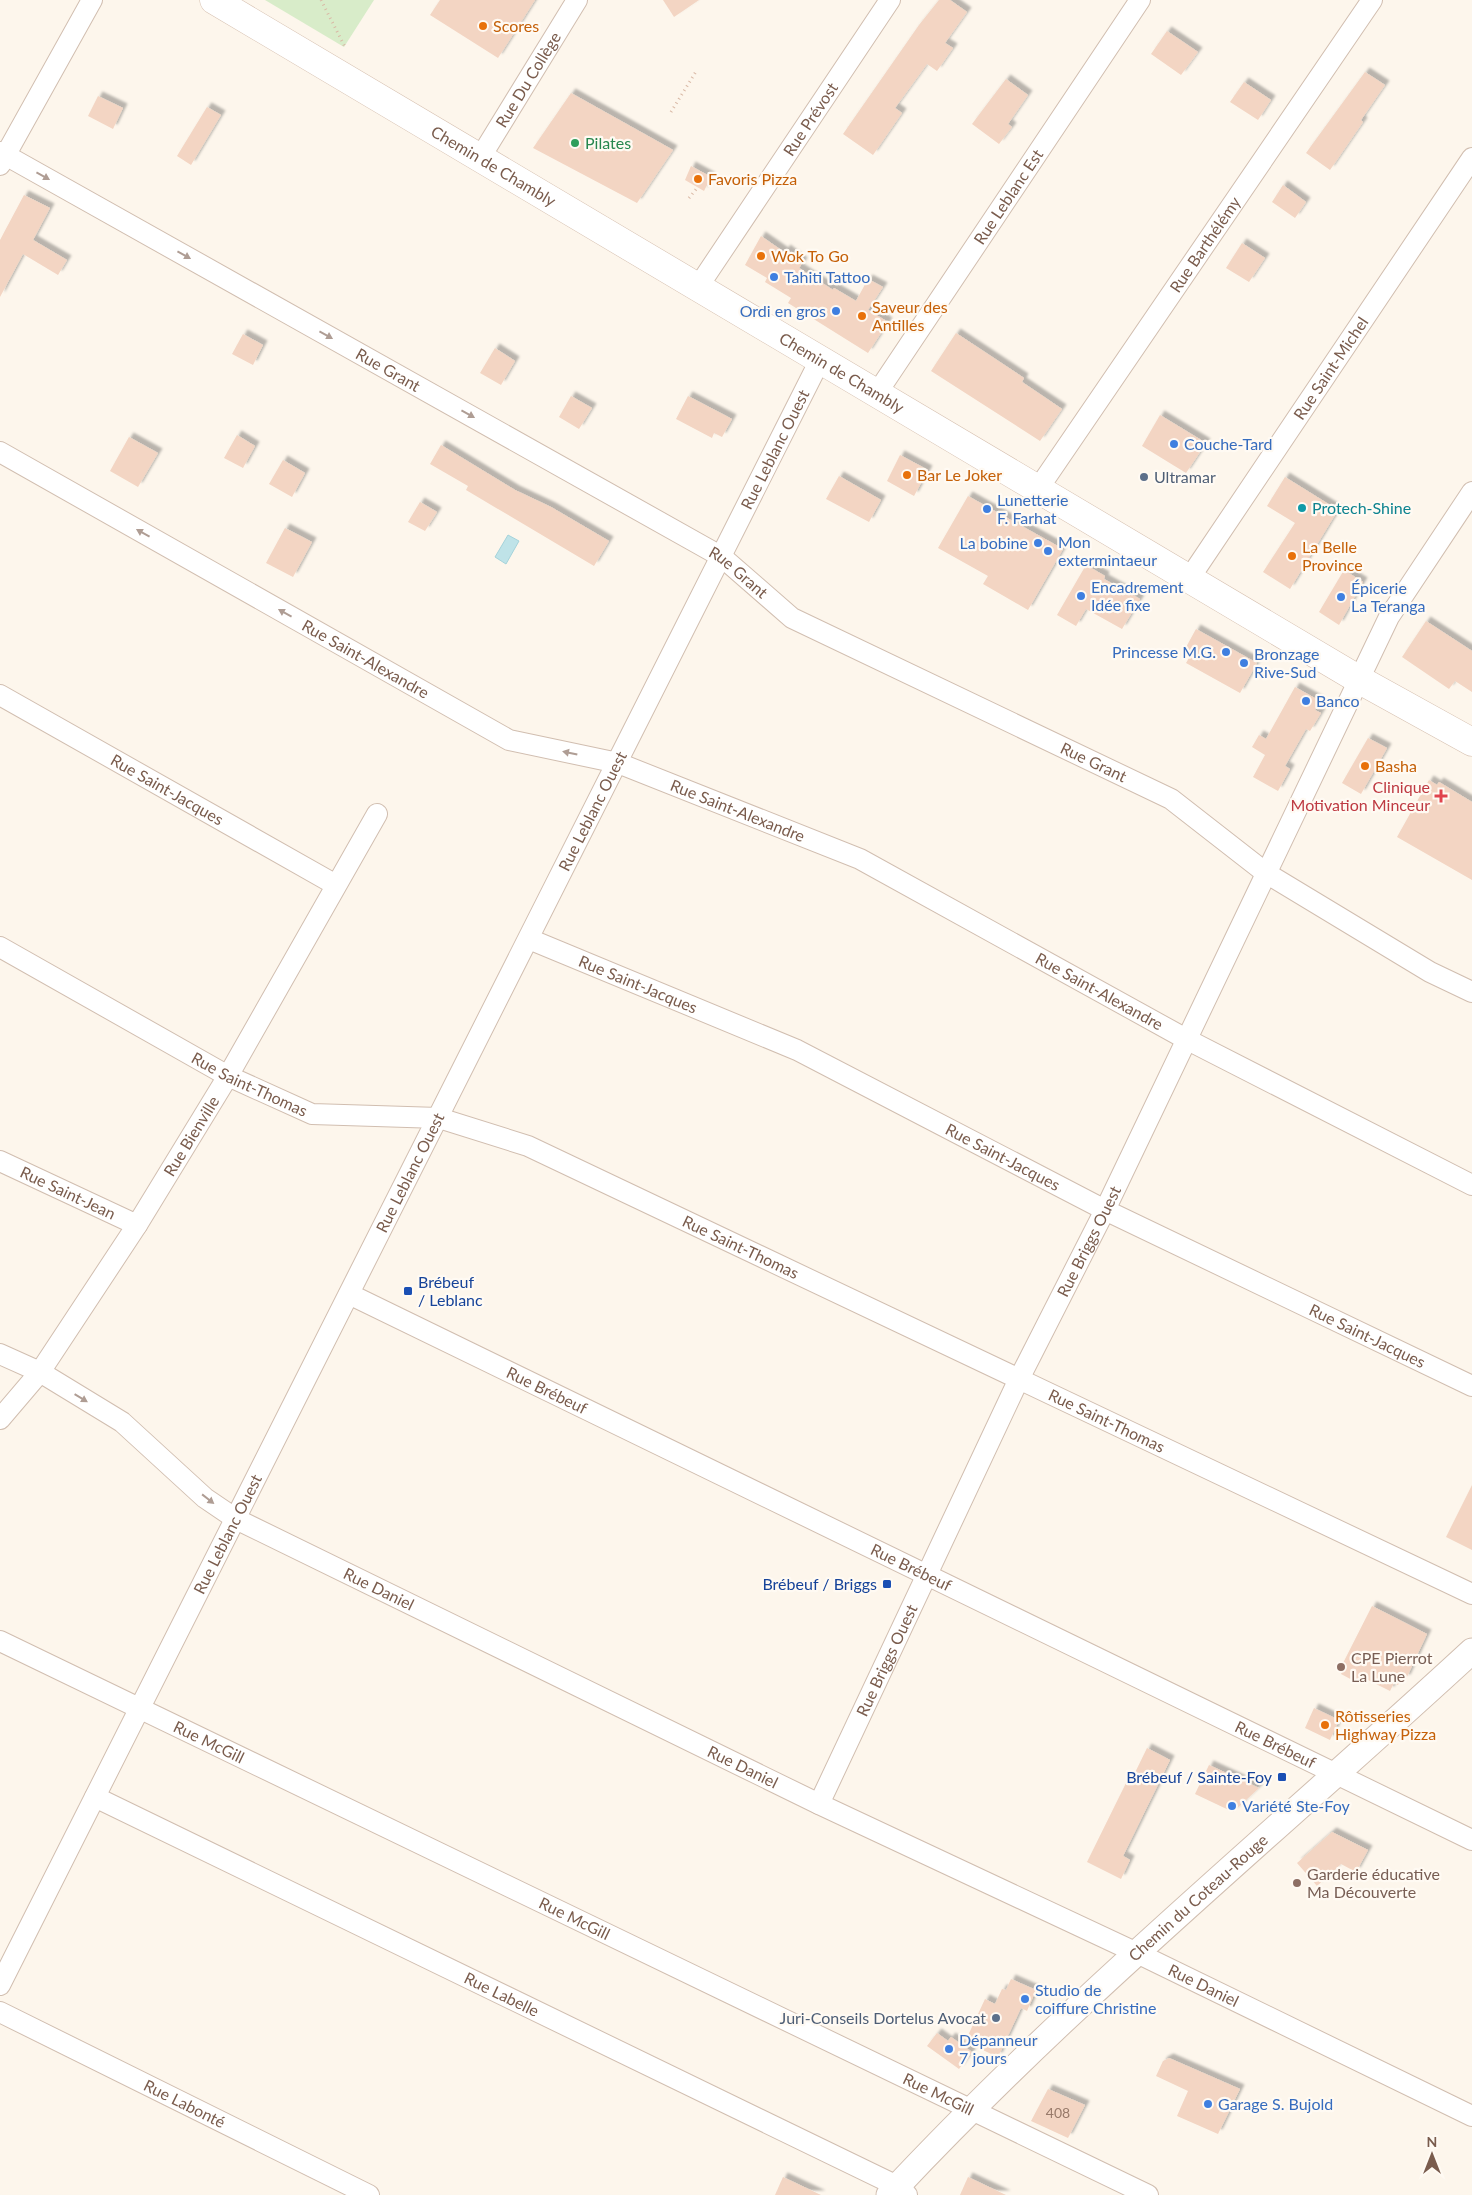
<svg xmlns="http://www.w3.org/2000/svg" width="1472" height="2195" font-family="Lato,sans-serif">
  <defs>
    <filter id="shadow"><feDropShadow dx="4.5" dy="-4.5" stdDeviation="1" flood-color="#0004"/></filter>
  </defs>
  <rect width="100%" height="100%" fill="#fdf6ec"/>
  <polygon fill="#d8ecc9" points="265,0 374,0 344,47"/>
  <polygon fill="#bfe3e8" stroke="#a5d3da" points="508,535 519,541 506,564 495,557"/>
  <g fill="#f3d5c3" filter="url(#shadow)">
    <polygon points="440,0 535,0 498,58 430,15"/>
    <polygon points="663,0 699,0 674,17"/>
    <polygon points="939,0 950,0 967,12 945,43 953,48 937,71 927,64 895,108 902,113 873,155 843,134 919,25"/>
    <polygon points="1167,31 1198,52 1181,75 1151,54"/>
    <polygon points="1365,72 1385,85 1361,120 1363,122 1330,170 1306,153"/>
    <polygon points="1006,79 1028,95 1008,124 1012,127 999,144 972,124"/>
    <polygon points="1244,82 1271,100 1258,120 1230,102"/>
    <polygon points="571,93 673,150 637,203 533,148"/>
    <polygon points="98,96 123,108 113,129 88,116"/>
    <polygon points="207,107 221,115 191,165 177,156"/>
    <polygon points="691,166 711,177 704,191 685,180"/>
    <polygon points="1283,185 1306,202 1295,218 1272,202"/>
    <polygon points="24,195 50,208 33,240 67,260 58,275 23,254 0,297 0,240"/>
    <polygon points="761,236 784,252 786,249 803,262 799,268 833,290 834,288 856,301 868,279 883,287 868,310 888,322 868,353 788,303 791,298 765,282 767,278 745,265"/>
    <polygon points="1242,243 1265,258 1249,282 1226,268"/>
    <polygon points="956,333 1024,378 1022,382 1062,409 1040,441 931,371"/>
    <polygon points="243,334 263,345 253,365 232,354"/>
    <polygon points="495,348 515,361 501,385 480,373"/>
    <polygon points="571,396 592,408 579,429 559,417"/>
    <polygon points="688,396 732,419 722,437 714,433 712,438 676,419"/>
    <polygon points="1160,415 1206,443 1186,473 1142,446"/>
    <polygon points="237,435 255,446 243,468 224,458"/>
    <polygon points="129,437 158,453 138,487 110,471"/>
    <polygon points="441,445 515,490 551,507 609,541 594,566 466,490 468,486 430,464"/>
    <polygon points="900,455 928,470 914,496 887,481"/>
    <polygon points="283,460 305,473 292,497 269,484"/>
    <polygon points="839,476 881,500 869,522 826,499"/>
    <polygon points="1285,477 1338,510 1290,589 1263,572 1295,523 1267,506"/>
    <polygon points="968,496 1063,549 1028,610 983,584 988,576 938,548"/>
    <polygon points="420,502 437,512 425,531 408,522"/>
    <polygon points="285,528 312,542 293,577 266,563"/>
    <polygon points="1086,565 1105,576 1104,579 1140,599 1122,629 1086,609 1076,626 1057,615"/>
    <polygon points="1344,570 1363,582 1339,625 1319,612"/>
    <polygon points="1426,621 1472,651 1472,692 1455,681 1449,689 1402,657"/>
    <polygon points="1196,629 1257,663 1240,693 1186,663 1192,653 1185,649"/>
    <polygon points="1295,687 1320,701 1315,710 1321,713 1310,731 1306,729 1285,766 1290,769 1278,791 1253,777 1265,755 1252,747 1259,735 1266,739"/>
    <polygon points="1368,738 1387,748 1361,794 1342,783"/>
    <polygon points="1429,780 1437,785 1439,782 1472,802 1472,880 1397,837"/>
    <polygon points="1472,1485 1472,1550 1446,1537"/>
    <polygon points="1372,1606 1427,1634 1406,1679 1402,1678 1398,1685 1394,1683 1390,1691 1360,1676 1356,1682 1341,1674 1343,1670 1340,1669"/>
    <polygon points="1314,1708 1339,1720 1330,1740 1305,1728"/>
    <polygon points="1147,1748 1170,1760 1123,1856 1130,1860 1121,1879 1087,1862 1127,1781 1130,1783"/>
    <polygon points="1209,1765 1259,1788 1233,1812 1195,1794"/>
    <polygon points="1332,1832 1368,1850 1356,1872 1341,1864 1317,1886 1297,1863"/>
    <polygon points="1011,1979 1036,1990 1027,2011 1021,2008 998,2057 965,2042 985,1999 995,2004 1002,1989 1006,1990"/>
    <polygon points="937,2033 948,2041 951,2037 972,2052 959,2069 927,2046"/>
    <polygon points="1169,2058 1240,2089 1218,2134 1177,2116 1188,2091 1156,2076 1163,2061"/>
    <polygon points="1048,2089 1085,2105 1068,2138 1031,2121"/>
    <polygon points="783,2177 821,2195 775,2195"/>
    <polygon points="968,2177 1006,2195 960,2195"/>
  </g>
  <g fill="none" stroke-linecap="round" stroke-linejoin="round">
    <g stroke="#d1beb0" stroke-width="22">
      <g id="minor">
        <path id="s1" d="M 0,152 L 722,557 L 792,618 L 1171,799 L 1266,873 L 1430,972 L 1472,992"/>
        <path id="s2" d="M 480,158 L 577,0"/>
        <polyline points="0,165 92,0"/>
        <path id="s3" d="M 698,287 L 890,0"/>
        <path id="s4" d="M 877,393 L 1140,0"/>
        <path id="s5" d="M 0,452 L 509,740 L 618,763 L 860,859 L 1186,1039 L 1472,1185"/>
        <path id="s6" d="M 1038,489 L 1372,0"/>
        <path id="s7" d="M 1189,579 L 1472,158"/>
        <path id="s8" d="M 0,695 L 336,885"/>
        <path id="s9" d="M 529,939 L 797,1050 L 1105,1210 L 1472,1386"/>
        <path id="s10" d="M 0,947 L 228,1076 L 312,1114 L 439,1118 L 528,1146 L 1472,1594"/>
        <path id="s11" d="M 0,1161 L 137,1225"/>
        <path id="s12" d="M 349,1294 L 1472,1840"/>
        <path id="s13" d="M 0,1354 L 40,1372 L 122,1422 L 205,1498 L 236,1519 L 819,1804 L 1137,1953 L 1472,2116"/>
        <path id="s14" d="M 0,1419 L 40,1372 L 137,1225 L 228,1076 L 377,814"/>
        <path id="s15" d="M 0,1641 L 1148,2195"/>
        <path id="s16" d="M 95,1797 L 897,2186 L 907,2195"/>
        <path id="s17" d="M 819,1804 L 1018,1381 L 1105,1210 L 1389,617 L 1472,492"/>
        <path id="s18" d="M 0,1985 L 820,360"/>
        <path id="s19" d="M 0,2012 L 369,2195"/>
      </g>
    </g>
    <g stroke="#d1beb0" stroke-width="27">
      <g id="tertiary">
        <path id="s20" d="M 889,2195 C 1070,2001 1277,1831 1472,1651"/>
      </g>
    </g>
    <g stroke="#d6c0b0" stroke-width="29">
      <g id="secondary">
        <path id="s21" d="M 214,0 L 1358,679 L 1472,742"/>
      </g>
    </g>
    <g stroke="#d9b8a5" stroke-width="3" stroke-dasharray="1 4" stroke-linecap="butt">
      <polyline points="321,0 345,47"/>
      <polyline points="671,112 697,70"/>
      <polyline points="689,198 697,188"/>
    </g>
    <use href="#minor" stroke="#fff" stroke-width="20"/>
    <use href="#tertiary" stroke="#fff" stroke-width="25"/>
    <use href="#secondary" stroke="#fff" stroke-width="28"/>
  </g>
  <defs><path id="oneway-solid" d="M-6-.8H1V-3.2L6.5 0L1 3.2V.8H-6Z" transform="scale(1.25)"/></defs>
  <g fill="#af9d94">
    <use href="#oneway-solid" transform="translate(43 176) rotate(29)"/>
    <use href="#oneway-solid" transform="translate(184 255) rotate(29)"/>
    <use href="#oneway-solid" transform="translate(326 335) rotate(29)"/>
    <use href="#oneway-solid" transform="translate(468 414) rotate(29)"/>
    <use href="#oneway-solid" transform="translate(143 533) rotate(-151)"/>
    <use href="#oneway-solid" transform="translate(285 613) rotate(-151)"/>
    <use href="#oneway-solid" transform="translate(570 753) rotate(-168)"/>
    <use href="#oneway-solid" transform="translate(81 1398) rotate(31)"/>
    <use href="#oneway-solid" transform="translate(208 1499) rotate(38)"/>
  </g>
  <g fill="#e8710a" stroke="#fffaf3" stroke-width="2">
    <circle cx="483" cy="26" r="5"/>
    <circle cx="698" cy="179" r="5"/>
    <circle cx="761" cy="256" r="5"/>
    <circle cx="862" cy="316" r="5"/>
    <circle cx="907" cy="475" r="5"/>
    <circle cx="1292" cy="556" r="5"/>
    <circle cx="1365" cy="766" r="5"/>
    <circle cx="1325" cy="1725" r="5"/>
  </g>
  <circle fill="#2e9e5b" stroke="#fffaf3" stroke-width="2" cx="575" cy="143" r="5"/>
  <g fill="#3f7fe0" stroke="#fffaf3" stroke-width="2">
    <circle cx="774" cy="277" r="5"/>
    <circle cx="836" cy="311" r="5"/>
    <circle cx="1174" cy="444" r="5"/>
    <circle cx="987" cy="509" r="5"/>
    <circle cx="1038" cy="543" r="5"/>
    <circle cx="1048" cy="551" r="5"/>
    <circle cx="1081" cy="596" r="5"/>
    <circle cx="1341" cy="597" r="5"/>
    <circle cx="1226" cy="652" r="5"/>
    <circle cx="1244" cy="663" r="5"/>
    <circle cx="1306" cy="701" r="5"/>
    <circle cx="1232" cy="1806" r="5"/>
    <circle cx="1025" cy="1999" r="5"/>
    <circle cx="949" cy="2049" r="5"/>
    <circle cx="1208" cy="2104" r="5"/>
  </g>
  <g fill="#5c6f8a" stroke="#fffaf3" stroke-width="2">
    <circle cx="1144" cy="477" r="5"/>
    <circle cx="996" cy="2018" r="5"/>
  </g>
  <circle fill="#0f9aa8" stroke="#fffaf3" stroke-width="2" cx="1302" cy="508" r="5"/>
  <path fill="#e0444e" stroke="#fffaf3" stroke-width="2" d="M1438.5 788.5h5v5h5v5h-5v5h-5v-5h-5v-5h5z"/>
  <g fill="#1a4fb4" stroke="#fffaf3" stroke-width="2">
    <rect x="403" y="1286" width="10" height="10" rx="2.5"/>
    <rect x="882" y="1579" width="10" height="10" rx="2.5"/>
    <rect x="1277" y="1772" width="10" height="10" rx="2.5"/>
  </g>
  <g fill="#8d6e63" stroke="#fffaf3" stroke-width="2">
    <circle cx="1341" cy="1667" r="5"/>
    <circle cx="1297" cy="1883" r="5"/>
  </g>
  <g text-anchor="middle" stroke-width="4.5" stroke-linejoin="round" paint-order="stroke">
    <g font-size="14" fill="#987a6a">
      <text x="1058" y="2118">408</text>
    </g>
    <g font-size="16" fill="#c56008" stroke="#fffaf3" text-anchor="start">
      <text x="493" y="32">Scores</text>
      <text x="708" y="185">Favoris Pizza</text>
      <text x="771" y="262">Wok To Go</text>
      <text x="872" y="313">Saveur des<tspan x="872" dy="18">Antilles</tspan></text>
      <text x="917" y="481">Bar Le Joker</text>
      <text x="1302" y="553">La Belle<tspan x="1302" dy="18">Province</tspan></text>
      <text x="1375" y="772">Basha</text>
      <text x="1335" y="1722">Rôtisseries<tspan x="1335" dy="18">Highway Pizza</tspan></text>
    </g>
    <g font-size="16" fill="#7a5c4d" stroke="#fffaf3">
      <text dy="6" stroke="none"><textPath href="#s2" startOffset="92">Rue Du Collège</textPath></text>
      <text dy="6" stroke="none"><textPath href="#s3" startOffset="202">Rue Prévost</textPath></text>
      <text dy="6" stroke="none"><textPath href="#s21" startOffset="325">Chemin de Chambly</textPath></text>
      <text dy="6" stroke="none"><textPath href="#s4" startOffset="236">Rue Leblanc Est</textPath></text>
      <text dy="6" stroke="none"><textPath href="#s6" startOffset="296">Rue Barthélémy</textPath></text>
      <text dy="6" stroke="none"><textPath href="#s7" startOffset="254">Rue Saint-Michel</textPath></text>
      <text dy="6" stroke="none"><textPath href="#s1" startOffset="445">Rue Grant</textPath></text>
      <text dy="6" stroke="none"><textPath href="#s21" startOffset="730">Chemin de Chambly</textPath></text>
      <text dy="6" stroke="none"><textPath href="#s18" startOffset="1720">Rue Leblanc Ouest</textPath></text>
      <text dy="6" stroke="none"><textPath href="#s1" startOffset="850">Rue Grant</textPath></text>
      <text dy="6" stroke="none"><textPath href="#s5" startOffset="420">Rue Saint-Alexandre</textPath></text>
      <text dy="6" stroke="none"><textPath href="#s1" startOffset="1255">Rue Grant</textPath></text>
      <text dy="6" stroke="none"><textPath href="#s8" startOffset="192">Rue Saint-Jacques</textPath></text>
      <text dy="6" stroke="none"><textPath href="#s18" startOffset="1315">Rue Leblanc Ouest</textPath></text>
      <text dy="6" stroke="none"><textPath href="#s5" startOffset="825">Rue Saint-Alexandre</textPath></text>
      <text dy="6" stroke="none"><textPath href="#s9" startOffset="118">Rue Saint-Jacques</textPath></text>
      <text dy="6" stroke="none"><textPath href="#s5" startOffset="1230">Rue Saint-Alexandre</textPath></text>
      <text dy="6" stroke="none"><textPath href="#s10" startOffset="285">Rue Saint-Thomas</textPath></text>
      <text dy="6" stroke="none"><textPath href="#s14" startOffset="342">Rue Bienville</textPath></text>
      <text dy="6" stroke="none"><textPath href="#s9" startOffset="522">Rue Saint-Jacques</textPath></text>
      <text dy="6" stroke="none"><textPath href="#s18" startOffset="910">Rue Leblanc Ouest</textPath></text>
      <text dy="6" stroke="none"><textPath href="#s11" startOffset="75">Rue Saint-Jean</textPath></text>
      <text dy="6" stroke="none"><textPath href="#s17" startOffset="624">Rue Briggs Ouest</textPath></text>
      <text dy="6" stroke="none"><textPath href="#s10" startOffset="810">Rue Saint-Thomas</textPath></text>
      <text dy="6" stroke="none"><textPath href="#s9" startOffset="928">Rue Saint-Jacques</textPath></text>
      <text dy="6" stroke="none"><textPath href="#s12" startOffset="220">Rue Brébeuf</textPath></text>
      <text dy="6" stroke="none"><textPath href="#s10" startOffset="1215">Rue Saint-Thomas</textPath></text>
      <text dy="6" stroke="none"><textPath href="#s18" startOffset="505">Rue Leblanc Ouest</textPath></text>
      <text dy="6" stroke="none"><textPath href="#s12" startOffset="625">Rue Brébeuf</textPath></text>
      <text dy="6" stroke="none"><textPath href="#s13" startOffset="449">Rue Daniel</textPath></text>
      <text dy="6" stroke="none"><textPath href="#s17" startOffset="159">Rue Briggs Ouest</textPath></text>
      <text dy="6" stroke="none"><textPath href="#s15" startOffset="232">Rue McGill</textPath></text>
      <text dy="6" stroke="none"><textPath href="#s12" startOffset="1030">Rue Brébeuf</textPath></text>
      <text dy="6" stroke="none"><textPath href="#s13" startOffset="854">Rue Daniel</textPath></text>
      <text dy="6" stroke="none"><textPath href="#s20" startOffset="429">Chemin du Coteau-Rouge</textPath></text>
      <text dy="6" stroke="none"><textPath href="#s15" startOffset="638">Rue McGill</textPath></text>
      <text dy="6" stroke="none"><textPath href="#s13" startOffset="1364">Rue Daniel</textPath></text>
      <text dy="6" stroke="none"><textPath href="#s16" startOffset="452">Rue Labelle</textPath></text>
      <text dy="6" stroke="none"><textPath href="#s15" startOffset="1042">Rue McGill</textPath></text>
      <text dy="6" stroke="none"><textPath href="#s19" startOffset="206">Rue Labonté</textPath></text>
    </g>
    <g font-size="16" fill="#27864d" stroke="#fffaf3" text-anchor="start">
      <text x="585" y="149">Pilates</text>
    </g>
    <g font-size="16" fill="#366cbe" stroke="#fffaf3" text-anchor="start">
      <text x="784" y="283">Tahiti Tattoo</text>
      <text x="826" y="317" text-anchor="end">Ordi en gros</text>
      <text x="1184" y="450">Couche-Tard</text>
      <text x="997" y="506">Lunetterie<tspan x="997" dy="18">F. Farhat</tspan></text>
      <text x="1058" y="548">Mon<tspan x="1058" dy="18">extermintaeur</tspan></text>
      <text x="1028" y="549" text-anchor="end">La bobine</text>
      <text x="1091" y="593">Encadrement<tspan x="1091" dy="18">Idée fixe</tspan></text>
      <text x="1351" y="594">Épicerie<tspan x="1351" dy="18">La Teranga</tspan></text>
      <text x="1216" y="658" text-anchor="end">Princesse M.G.</text>
      <text x="1254" y="660">Bronzage<tspan x="1254" dy="18">Rive-Sud</tspan></text>
      <text x="1316" y="707">Banco</text>
      <text x="1242" y="1812">Variété Ste-Foy</text>
      <text x="1035" y="1996">Studio de<tspan x="1035" dy="18">coiffure Christine</tspan></text>
      <text x="959" y="2046">Dépanneur<tspan x="959" dy="18">7 jours</tspan></text>
      <text x="1218" y="2110">Garage S. Bujold</text>
    </g>
    <g font-size="16" fill="#4e5e75" stroke="#fffaf3" text-anchor="start">
      <text x="1154" y="483">Ultramar</text>
      <text x="986" y="2024" text-anchor="end">Juri-Conseils Dortelus Avocat</text>
    </g>
    <g font-size="16" fill="#0d838f" stroke="#fffaf3" text-anchor="start">
      <text x="1312" y="514">Protech-Shine</text>
    </g>
    <g font-size="16" fill="#be3a42" stroke="#fffaf3" text-anchor="end">
      <text x="1430" y="793">Clinique<tspan x="1430" dy="18">Motivation Minceur</tspan></text>
    </g>
    <g font-size="16" fill="#164399" stroke="#fffaf3" text-anchor="end">
      <text x="418" y="1288" text-anchor="start">Brébeuf<tspan x="418" dy="18">/ Leblanc</tspan></text>
      <text x="877" y="1590">Brébeuf / Briggs</text>
      <text x="1272" y="1783">Brébeuf / Sainte-Foy</text>
    </g>
    <g font-size="16" fill="#785e54" stroke="#fffaf3" text-anchor="start">
      <text x="1351" y="1664">CPE Pierrot<tspan x="1351" dy="18">La Lune</tspan></text>
      <text x="1307" y="1880">Garderie éducative<tspan x="1307" dy="18">Ma Découverte</tspan></text>
    </g>
  </g>
  <g transform="translate(1432 2155)" stroke="#fffaf3" stroke-width="4" paint-order="stroke">
  <path d="M0-4L9 19L0 12L-9 19Z" fill="#7a5c4d"/>
  <text y="-8" font-size="14" font-weight="bold" text-anchor="middle" fill="#7a5c4d">N</text>
  </g>
</svg>
